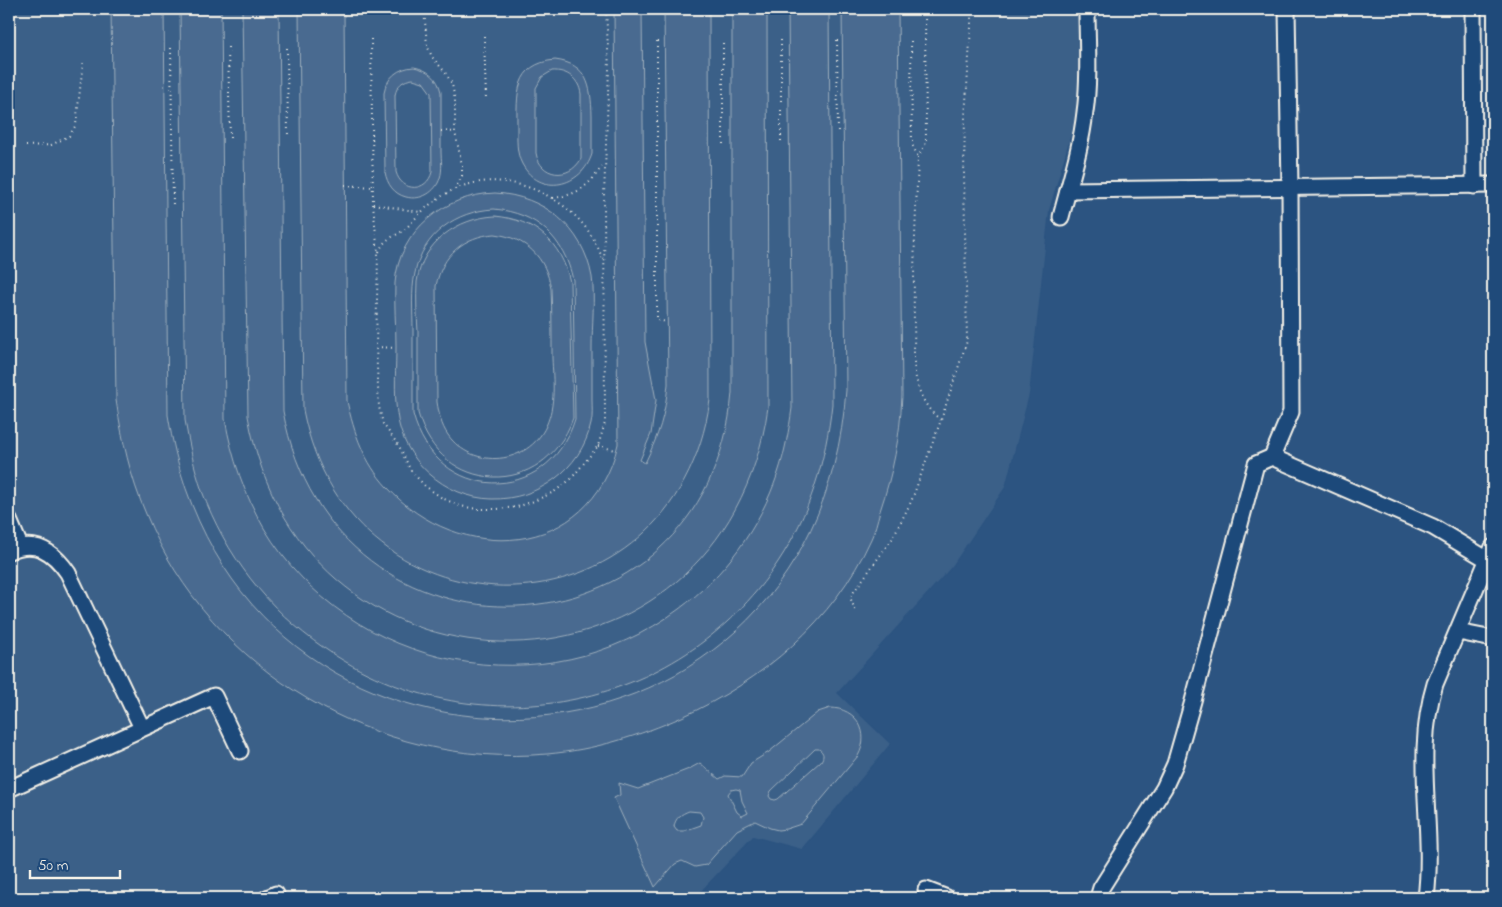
<svg xmlns="http://www.w3.org/2000/svg" width="1502" height="907" font-family="'Indie Flower',sans-serif">
  <rect width="100%" height="100%" fill="#2c5481"/>
  <filter id="ink" filterUnits="userSpaceOnUse"><feTurbulence type="fractalNoise" baseFrequency=".02" numOctaves="2"/><feDisplacementMap in="SourceGraphic" scale="10" xChannelSelector="R" yChannelSelector="G"/><feConvolveMatrix kernelMatrix="1 2 1 2 8 2 1 2 1" color-interpolation-filters="sRGB"/></filter>
  <g filter="url(#ink)">
    <polygon fill="#3b6088" points="9,9 1080,9 1078,110 1049,210 1029,394 1005,487 952,566 837,693 890,744 802,849 753,836 694,898 9,898"/>
    <g fill="#496b90" stroke="#9eaebc" fill-rule="evenodd">
      <path d="M 111,9 L 164,9 L 168,415 C 232,833 816,812 846,390 L 842,9 L 898,9 L 902,396 C 900,438 893,472 880,511 C 877,521 875,531 871,539 C 834,621 762,681 682,717 C 639,736 594,750 547,754 C 378,769 211,672 146,514 C 130,477 122,439 116,400 Z"/>
      <path d="M 180,9 L 221,9 L 225,419 C 232,458 244,494 264,528 C 350,672 546,709 679,609 C 725,575 760,527 778,473 C 785,452 789,430 792,408 L 788,9 L 829,9 L 832,404 C 826,460 810,514 778,562 C 679,713 472,751 324,648 C 268,610 225,554 202,491 C 194,468 189,444 185,420 Z"/>
      <path d="M 242,9 L 279,9 L 283,411 C 332,681 708,667 732,393 L 732,9 L 767,9 L 768,407 C 725,716 302,722 248,416 Z"/>
      <path d="M 299,9 L 344,9 L 347,401 C 354,433 364,462 387,487 C 458,566 591,560 618,444 L 614,9 L 642,9 L 645,342 L 656,400 L 651,434 L 640,460 L 645,463 C 659,434 665,416 668,384 L 664,9 L 709,9 L 710,400 C 676,643 350,650 303,410 Z"/>
      <path d="M 555,60 C 588,64 591,86 592,115 C 592,128 592,141 592,154 C 582,187 540,197 522,164 C 516,153 517,139 517,127 C 517,95 514,64 555,60 ZM 552,71 C 567,70 579,79 581,94 L 581,159 C 569,181 540,177 536,153 L 536,88 L 542,77 Z"/>
      <path d="M 414,67 C 429,70 438,78 441,92 C 441,112 441,131 441,151 C 441,159 443,169 440,178 C 436,192 421,201 406,197 C 394,194 387,184 385,172 L 384,93 C 387,77 398,68 414,67 ZM 413,79 L 423,82 L 431,93 L 432,172 C 427,192 402,193 396,172 L 395,95 C 397,85 403,80 413,79 Z"/>
      <path d="M 495,193 C 544,196 583,227 592,277 C 595,297 592,326 592,348 C 592,365 592,382 592,399 C 592,407 593,416 591,424 C 581,469 538,500 492,499 C 445,498 402,460 397,413 C 394,392 396,368 396,346 C 396,325 394,304 395,283 C 399,230 445,195 495,193 ZM 494,209 C 537,213 564,238 573,280 L 575,419 C 548,507 436,503 413,414 C 413,386 413,358 413,330 C 413,312 411,292 415,273 C 423,234 456,211 494,209 Z"/>
      <path d="M 495,216 C 536,220 561,242 570,282 L 573,418 C 544,500 440,495 418,413 C 418,386 418,359 418,332 C 417,316 416,298 417,282 C 422,242 458,218 495,216 ZM 495,234 C 526,238 546,257 551,289 C 552,312 552,335 552,358 C 553,381 556,404 546,426 C 528,465 473,470 448,435 C 441,425 439,414 437,402 L 436,286 C 442,255 464,236 495,234 Z"/>
      <path d="M 830,708 C 857,708 871,733 858,756 L 801,824 L 786,829 L 778,830 L 770,828 L 755,821 L 737,830 L 706,865 L 695,867 L 682,861 L 675,864 L 655,887 L 614,798 L 620,795 L 619,783 L 638,789 L 689,769 L 700,763 L 719,779 L 725,776 L 742,777 L 751,763 L 769,752 L 818,712 ZM 815,749 L 819,749 C 824,753 824,756 821,761 L 778,799 L 775,800 L 771,799 L 769,796 L 771,791 ZM 736,789 L 740,790 L 742,801 L 748,813 L 742,816 L 737,812 L 728,794 L 731,790 ZM 689,811 L 700,812 L 703,817 L 701,825 L 684,831 L 677,831 L 674,827 C 675,818 681,814 689,811 Z"/>
    </g>
    <g fill="none" stroke-linecap="round" stroke-linejoin="round">
      <g stroke="#f4f1e8" stroke-width="19">
        <g id="minor">
          <polyline points="1473,9 1474,186"/>
          <polyline points="1068,190 1493,185"/>
          <path d="M 1061,217 C 1070,182 1081,148 1085,112 C 1090,78 1087,43 1087,9"/>
          <polyline points="1272,457 1291,412 1290,188 1287,9"/>
          <polyline points="9,520 20,546"/>
          <path d="M 9,551 C 35,539 53,551 68,573 L 142,728"/>
          <polyline points="1458,632 1493,639"/>
          <polyline points="9,789 214,696 240,751"/>
          <polyline points="926,890 947,898"/>
          <polyline points="267,898 276,894"/>
          <polyline points="1098,898 1101,888 1164,788 1175,764 1193,701 1256,464 1272,457 1433,527 1488,560"/>
          <path d="M 1426,898 C 1435,826 1413,756 1435,684 L 1493,547"/>
        </g>
      </g>
      <g stroke="#f4f1e8" stroke-width="2" stroke-dasharray="1 4" stroke-linecap="butt">
        <polyline points="424,9 427,45 432,57 445,72 452,84 455,100 455,132 462,165 462,176 455,189"/>
        <path d="M 925,9 L 926,143 L 918,157 C 916,213 913,269 914,325 C 915,342 912,366 917,382 C 920,397 929,412 941,420"/>
        <polyline points="484,36 486,99"/>
        <polyline points="371,39 373,204 378,254 376,347 379,407 383,424 399,446 411,471 425,486 442,498 460,506 477,509 497,509 517,507 534,501 554,492 571,479 598,446 605,423 604,195 609,69 606,9"/>
        <polyline points="781,40 781,142"/>
        <polyline points="837,40 838,135"/>
        <polyline points="657,41 657,320 667,322"/>
        <polyline points="911,41 912,144 918,157"/>
        <polyline points="228,47 230,139"/>
        <polyline points="171,48 173,207"/>
        <polyline points="287,48 288,138"/>
        <polyline points="441,131 455,132"/>
        <polyline points="723,144 723,42"/>
        <polyline points="26,146 51,145 69,136 76,125 83,63"/>
        <polyline points="345,185 373,187"/>
        <path d="M 553,198 C 579,195 590,185 604,163"/>
        <polyline points="373,204 420,212"/>
        <path d="M 379,252 C 386,234 398,238 409,225 C 424,209 433,200 453,190 C 501,167 563,192 591,235 C 596,242 599,251 603,259"/>
        <polyline points="376,347 396,348"/>
        <polyline points="598,446 616,450"/>
        <polyline points="855,610 850,597 892,539 911,502 941,420 967,341 964,174 965,117 971,27 971,9"/>
      </g>
      <use href="#minor" stroke="#1f4a7a" stroke-width="15"/>
    </g>
  </g>
  <rect width="1502" height="907" fill="none" stroke="#1f4a7a" stroke-width="30"/>
  <rect x="15" y="15" width="1472" height="877" fill="none" stroke="#f4f1e8" stroke-width="2" filter="url(#ink)"/>
  <path d="M30 870v8h90v-8" fill="none" stroke="#f4f1e8" stroke-width="2.5"/>
  <text x="38" y="870" font-size="15" fill="#f4f1e8" stroke="#1f4a7a" stroke-width="4" paint-order="stroke">50 m</text>
</svg>
